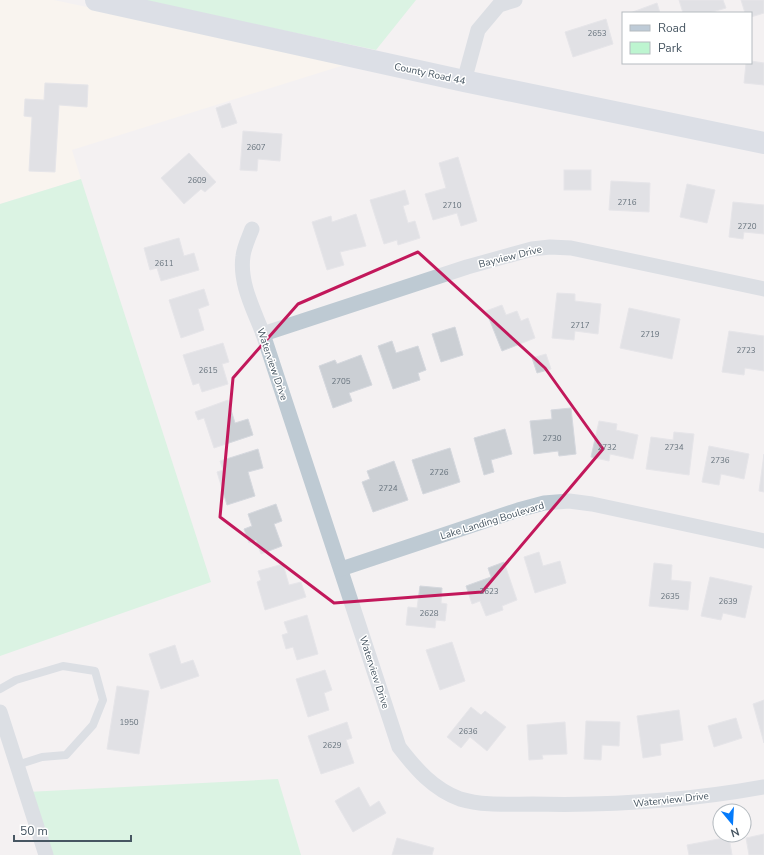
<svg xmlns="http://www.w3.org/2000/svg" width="764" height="855" font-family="'Nunito Sans',sans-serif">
  <rect width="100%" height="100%" fill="#f4f1f2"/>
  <polygon fill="#fef8eb" points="0,0 54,0 351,63 72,150 81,179 0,204"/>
  <g fill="#bdf5d0">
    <polygon points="139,0 416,0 376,50"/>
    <polygon points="81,179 211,582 0,656 0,204"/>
    <polygon points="278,779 301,855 48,855 27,792"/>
  </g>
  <g fill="#cbcfd4" stroke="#d5d8de">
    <polygon points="679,0 723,0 726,8 709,13 683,13"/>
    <polygon points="741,0 764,0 764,13 751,17 751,13 745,13"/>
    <polygon points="657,3 660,13 630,13"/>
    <polygon points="606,19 613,44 573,57 565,32"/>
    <polygon points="751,61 764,63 764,85 744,83 746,63 751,63"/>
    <polygon points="45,83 88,85 87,107 59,105 55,172 29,171 32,117 24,116 25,99 44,100"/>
    <polygon points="230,103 237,123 222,128 216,108"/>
    <polygon points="243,131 282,134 280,161 258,159 257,171 240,170"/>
    <polygon points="189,153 216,182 205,192 201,189 184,204 161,178"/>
    <polygon points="458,157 477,221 461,226 457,213 433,220 425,194 446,188 439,163"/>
    <rect x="564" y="170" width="27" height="20"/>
    <polygon points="611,181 650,183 649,212 609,210"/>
    <polygon points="687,184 715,190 707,223 680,217"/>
    <polygon points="405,190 409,204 403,206 408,223 415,221 420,238 398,245 397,240 384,244 370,200"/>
    <polygon points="733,202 764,205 764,234 744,232 743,239 729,237"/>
    <polygon points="356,214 366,246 340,252 344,265 327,270 312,222 331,216 332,222"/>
    <polygon points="179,238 184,256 194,253 199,270 161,281 157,268 150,270 144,248"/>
    <polygon points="204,289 209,305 198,309 204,330 181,338 169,300"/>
    <polygon points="557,293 575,294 575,301 601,304 598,334 575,331 574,340 552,338"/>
    <polygon points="502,305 506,315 517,311 521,321 528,318 535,338 502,351 486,311"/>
    <polygon points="629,308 680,319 672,359 620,348"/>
    <polygon points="455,327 463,355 441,362 432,334"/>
    <polygon points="729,331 764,336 764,371 745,368 744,375 722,372"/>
    <polygon points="392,341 396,353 418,346 426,370 418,373 420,380 393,389 378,346"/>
    <polygon points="223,343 229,362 222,364 228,384 202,392 199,383 193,385 183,355"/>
    <polygon points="546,354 551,369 537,373 532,358"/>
    <polygon points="361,355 372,385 349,393 352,401 333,408 319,366 335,360 337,364"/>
    <polygon points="228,400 235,423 248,419 253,435 214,448 204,418 198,420 195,412"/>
    <polygon points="571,408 576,454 559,456 558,451 534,454 530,421 552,419 551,410"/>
    <polygon points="599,421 617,424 616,430 638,435 633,459 610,454 609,461 591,457"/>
    <polygon points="505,429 512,454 491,460 494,472 484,475 474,438"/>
    <polygon points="674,432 694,434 689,475 646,469 651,437 673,440"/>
    <polygon points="709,446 749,454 744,479 721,474 719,485 702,482"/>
    <polygon points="450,448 460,482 423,494 412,460"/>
    <polygon points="258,449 263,468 248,472 255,496 227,505 217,472 223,470 220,461"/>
    <polygon points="764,454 764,492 759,491"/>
    <polygon points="394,461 408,500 373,512 362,482 370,479 367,471"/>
    <polygon points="276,504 282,521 274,524 282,546 261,554 256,540 249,543 244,529 252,526 248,514"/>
    <polygon points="539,552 543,566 560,561 566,583 535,593 524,557"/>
    <polygon points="504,562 517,600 502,606 503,610 486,616 480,601 472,604 466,586 491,577 488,568"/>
    <polygon points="654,563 672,565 671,580 691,582 688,610 649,606"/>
    <polygon points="283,564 289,585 301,582 306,597 265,610 257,582 261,580 258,571"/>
    <polygon points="710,577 752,586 745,618 723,613 721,620 701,616"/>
    <polygon points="420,586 442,588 441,603 447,604 445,621 436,620 435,628 406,625 408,607 417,608"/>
    <polygon points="307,615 318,654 297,660 293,647 286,649 282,635 288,633 284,622"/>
    <polygon points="452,642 465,681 440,690 426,650"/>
    <polygon points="175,645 181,664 193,660 199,676 161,689 149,654"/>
    <polygon points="325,670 332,690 324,693 329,710 308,717 296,679"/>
    <polygon points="117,686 149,691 139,754 107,749"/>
    <polygon points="764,700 764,743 753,704"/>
    <polygon points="471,707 481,715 485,711 506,727 487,751 470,737 461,748 447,737"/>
    <polygon points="679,710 683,740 660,744 661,755 643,758 637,716"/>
    <polygon points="736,718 742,738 714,747 708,726"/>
    <polygon points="586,721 620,722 619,746 602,745 601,760 584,759"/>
    <polygon points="347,722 352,738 346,740 354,763 321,774 308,736"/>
    <polygon points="565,722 567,754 542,755 543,759 529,760 527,725"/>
    <polygon points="359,787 370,807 379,801 386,813 353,832 335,801"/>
    <polygon points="764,834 764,855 749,855 746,838"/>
    <polygon points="729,837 732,855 689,855 687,845"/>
    <polygon points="397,838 434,848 432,855 392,855"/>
  </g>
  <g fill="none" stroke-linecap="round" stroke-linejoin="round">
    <polyline stroke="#becad3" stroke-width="8" points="0,689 16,680 63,666 95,671 103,700 93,725 66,755 42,757 17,765"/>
    <g stroke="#becad3" stroke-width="15">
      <polyline points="464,81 478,30 499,5 515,0"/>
      <path d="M 252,229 C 249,237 244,247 243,256 C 239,283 254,310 263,334 L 399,747 C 416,769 433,789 460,799 C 483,806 509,804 532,804 C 610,806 687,801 764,787"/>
      <polyline points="263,334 467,267 532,249 550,247 571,248 764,289"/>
      <polyline points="341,569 518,510 544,503 569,501 592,504 764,541"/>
      <polyline points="0,712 46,855"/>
    </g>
    <polyline stroke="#becbd7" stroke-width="22" points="96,0 464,81 764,143"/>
  </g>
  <path d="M0 0H764V855H0ZM 418,252 L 545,368 L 603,449 L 482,592 L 334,603 L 220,517 L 233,378 L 298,304 Z" fill="#f4f1f2" fill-opacity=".55" fill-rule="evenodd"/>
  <path fill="none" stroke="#c2185b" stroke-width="3" stroke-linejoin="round" d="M 418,252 L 545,368 L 603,449 L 482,592 L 334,603 L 220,517 L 233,378 L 298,304 Z"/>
  <g text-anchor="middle" stroke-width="3" stroke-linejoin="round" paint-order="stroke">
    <g font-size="8" fill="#68747e">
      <text x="597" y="36">2653</text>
      <text x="256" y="150">2607</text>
      <text x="197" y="183">2609</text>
      <text x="627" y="205">2716</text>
      <text x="452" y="208">2710</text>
      <text x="747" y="229">2720</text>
      <text x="164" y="266">2611</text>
      <text x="580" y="328">2717</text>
      <text x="650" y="337">2719</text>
      <text x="746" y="353">2723</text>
      <text x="208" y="373">2615</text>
      <text x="341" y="384">2705</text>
      <text x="552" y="441">2730</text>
      <text x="607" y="450">2732</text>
      <text x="674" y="450">2734</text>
      <text x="720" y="463">2736</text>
      <text x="439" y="475">2726</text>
      <text x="388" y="491">2724</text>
      <text x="489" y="594">2623</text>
      <text x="670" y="599">2635</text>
      <text x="728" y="604">2639</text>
      <text x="429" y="616">2628</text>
      <text x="129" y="725">1950</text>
      <text x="468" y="734">2636</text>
      <text x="332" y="748">2629</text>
    </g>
    <g font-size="10" fill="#475662" stroke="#fff">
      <text transform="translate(430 73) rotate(12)" y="4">County Road 44</text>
      <text transform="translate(510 256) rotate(-14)" y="4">Bayview Drive</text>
      <text transform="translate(273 364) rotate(71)" y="4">Waterview Drive</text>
      <text transform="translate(492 520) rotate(-17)" y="4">Lake Landing Boulevard</text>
      <text transform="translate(375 672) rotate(72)" y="4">Waterview Drive</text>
      <text transform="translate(671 799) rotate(-6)" y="4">Waterview Drive</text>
    </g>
  </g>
  <rect x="622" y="12" width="130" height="52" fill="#ffffff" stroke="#b5bbc0"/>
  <rect x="630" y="25" width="20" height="6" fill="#becbd7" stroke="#b5bbc0"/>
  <text x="658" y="32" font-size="12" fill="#475662">Road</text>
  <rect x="630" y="42" width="20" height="12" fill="#bdf5d0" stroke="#b5bbc0"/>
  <text x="658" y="52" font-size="12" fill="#475662">Park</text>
  <g transform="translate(732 823) rotate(162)"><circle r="19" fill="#ffffff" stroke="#b5bbc0"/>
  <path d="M0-3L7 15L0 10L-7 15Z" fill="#057bfb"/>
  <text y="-6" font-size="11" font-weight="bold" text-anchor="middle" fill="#475662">N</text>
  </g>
  <path d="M14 835v6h117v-6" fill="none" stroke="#475662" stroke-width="2"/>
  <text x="20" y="835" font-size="12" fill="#475662" stroke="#ffffff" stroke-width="3" paint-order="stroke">50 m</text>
</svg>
